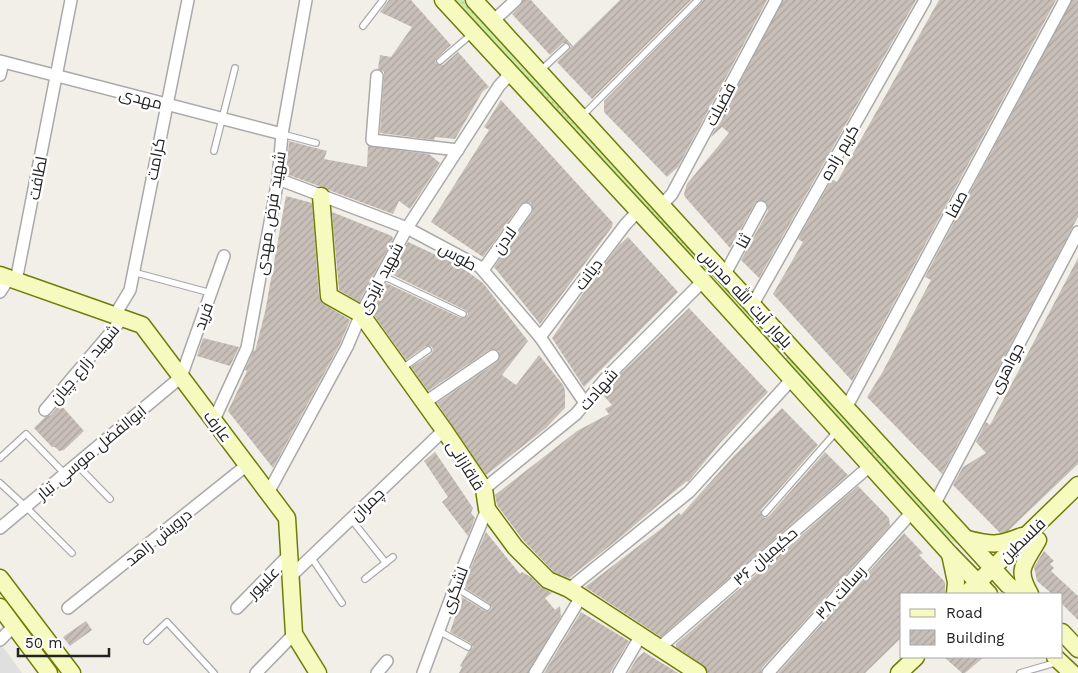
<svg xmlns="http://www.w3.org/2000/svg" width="1078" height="673" font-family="'Work Sans',Cairo,sans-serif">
  <defs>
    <pattern id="grass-dots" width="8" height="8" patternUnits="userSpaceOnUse" patternTransform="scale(1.25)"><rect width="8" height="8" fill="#cdebb0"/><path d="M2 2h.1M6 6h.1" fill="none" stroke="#b0c997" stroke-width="1.8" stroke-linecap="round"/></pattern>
    <pattern id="building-hatch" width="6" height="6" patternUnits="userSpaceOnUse" patternTransform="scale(1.25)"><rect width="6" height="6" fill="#c7bfb8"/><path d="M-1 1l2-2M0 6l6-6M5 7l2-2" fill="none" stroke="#aba49e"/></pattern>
  </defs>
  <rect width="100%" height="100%" fill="#f2efe9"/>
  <polygon fill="#e0dfdf" points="0,643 22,673 0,673"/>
  <g fill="url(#grass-dots)">
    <polygon points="443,0 474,0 787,342 781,352 770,355"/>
    <polygon points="798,354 960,544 955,543 897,494 780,366 787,357"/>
  </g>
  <g fill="url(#building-hatch)">
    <polygon points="389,0 411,0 451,45 437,58 435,61 437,64 443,65 458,52 489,87 483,91 455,139 435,137 434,140 380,133 384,77 384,72 378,69 380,55 391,57 412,27 380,12"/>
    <polygon points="523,0 531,0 573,46 620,0 691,0 592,99 557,62 569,50 571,46 569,44 563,43 550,55 512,14 521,5"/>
    <polygon points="703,0 767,0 678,167 667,177 604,112 604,101 701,3"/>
    <polygon points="783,0 916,0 759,278 741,260 768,211 767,203 761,200 755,203 730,248 685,197 684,194 687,184 729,133 722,127 711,137"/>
    <polygon points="939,0 1056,0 852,381 773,294 803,242 798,239 832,179 837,182"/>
    <polygon points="1072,0 1078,0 1078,217 942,474 867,397 882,373 931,280 925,277"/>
    <polygon points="501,100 613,223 612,227 540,324 494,267 532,213 533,209 531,203 526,202 520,205 483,257 431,222 489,130 484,127"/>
    <polygon points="289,141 327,151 324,159 367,167 368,146 429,154 440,163 410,209 399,201 393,214 329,190 325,187 319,186 286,174"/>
    <polygon points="286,196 312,203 319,297 324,304 350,320 340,344 273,468 228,411 247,371 245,370 254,350 255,351 265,312"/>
    <polygon points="332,212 392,236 393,239 359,302 339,290"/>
    <polygon points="628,237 678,292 584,387 552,338 596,275 619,245"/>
    <polygon points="408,242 460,266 483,283 528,341 502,375 516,385 539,355 563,385 565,390 565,408 546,428 486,475 437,403 497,362 500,356 499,351 493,349 489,350 428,391 411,367 431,354 433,350 432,347 426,346 406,360 371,311 386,283 461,318 467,316 468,313 465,310 391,274"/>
    <polygon points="1078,258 1078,464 1008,531 1000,533 953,485 963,467 986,453 976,442 986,422 990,425"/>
    <polygon points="689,308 768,392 720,443 688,482 687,481 670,495 616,541 569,578 554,572 523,540 497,505 495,495 577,431 609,414 605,409 612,405 603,395 614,386 611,383"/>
    <polygon points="203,338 239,347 230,366 197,356"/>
    <polygon points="60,404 84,431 64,450 59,451 55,447 52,447 34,428 45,417 51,415"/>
    <polygon points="782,408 818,445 761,510 762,516 765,518 769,516 825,452 848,475 661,637 585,587 662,528 679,513 681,515 732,458"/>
    <polygon points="435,452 473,508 471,513 475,518 468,536 442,502 448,497 424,461"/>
    <polygon points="858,486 889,518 890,526 762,668 761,673 708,673 703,665 676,647 676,644"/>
    <polygon points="486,532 520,574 522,572 531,577 541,587 552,593 545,598 555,610 560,606 561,616 528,673 459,673 462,667 460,666 468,652 473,647 470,643 450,632 462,597 485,611 489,611 492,608 489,603 465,588 470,570"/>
    <polygon points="904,533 923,553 919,555 945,582 945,594 902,594 902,637 865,673 778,673"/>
    <polygon points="1044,551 1054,561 1050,564 1054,568 1051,571 1078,596 1078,620 1062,604 1062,594 1052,594 1037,581 1034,567"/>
    <polygon points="581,612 629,641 610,673 544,673"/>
    <polygon points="86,621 92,630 70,646 63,637"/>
    <polygon points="644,652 678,673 628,673 637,658"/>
    <polygon points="944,657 984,657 965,673 962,673"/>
  </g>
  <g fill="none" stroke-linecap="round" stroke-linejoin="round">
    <g stroke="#a9a9a9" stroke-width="8">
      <g id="lane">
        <polyline points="363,26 383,0"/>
        <polyline points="440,61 473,33"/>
        <polyline points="540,71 566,47"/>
        <polyline points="582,116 698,0"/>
        <polyline points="282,134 316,143"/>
        <polyline points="214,151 235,68"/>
        <polyline points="133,272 211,293"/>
        <polyline points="381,275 463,314"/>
        <polyline points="401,369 428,350"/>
        <polyline points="0,458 26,434 65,474"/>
        <polyline points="76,464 110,499"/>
        <polyline points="0,483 26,507 72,553"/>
        <polyline points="765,513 836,432"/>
        <polyline points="351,519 386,563"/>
        <polyline points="311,557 342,603"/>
        <polyline points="365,579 393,557"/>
        <polyline points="455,587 487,607"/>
        <polyline points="439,631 468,647"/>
        <polyline points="147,641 167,622 214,673"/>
        <polyline points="1020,673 1058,662"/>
      </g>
    </g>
    <g stroke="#a9a9a9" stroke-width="14">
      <g id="street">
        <polyline points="493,21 516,0"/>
        <polyline points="0,61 282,134"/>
        <polyline points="0,75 3,62"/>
        <polyline points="377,76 372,140 458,150"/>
        <polyline points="278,179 407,228 480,267 540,337 585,403"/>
        <polyline points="661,206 672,194 776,0"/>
        <polyline points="483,270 526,209"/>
        <polyline points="725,274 761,207"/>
        <polyline points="16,281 71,0"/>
        <polyline points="0,292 9,278"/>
        <polyline points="753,304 925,0"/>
        <polyline points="115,315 130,290 188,0"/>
        <polyline points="540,337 625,225 638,211"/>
        <polyline points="424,403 493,356"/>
        <polyline points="846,408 1065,0"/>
        <polyline points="45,410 123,318"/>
        <polyline points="214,420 247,348 278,179 282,134 306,0"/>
        <polyline points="484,489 576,414 605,379 703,281"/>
        <polyline points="268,493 347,347 361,314 407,228 499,86 510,74"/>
        <polyline points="934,505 1078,232"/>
        <polyline points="0,528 181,377 224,256"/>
        <polyline points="290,577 444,430"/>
        <polyline points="569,589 689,492 792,379"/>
        <polyline points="68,608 247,465"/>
        <polyline points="237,608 289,555"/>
        <polyline points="0,640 14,626"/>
        <polyline points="659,648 871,465"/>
        <polyline points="256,673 294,634"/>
        <polyline points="377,673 387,661"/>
        <polyline points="423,673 455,587 487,509"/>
        <polyline points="535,673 581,597"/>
        <polyline points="619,673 640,637"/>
        <polyline points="768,673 912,512"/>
      </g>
    </g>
    <g stroke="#707d05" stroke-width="19">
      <g id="secondary">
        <polyline points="443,0 703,281 950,554 989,594"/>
        <polyline points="474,0 1008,585 1021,594"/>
        <polyline points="321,196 329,296 361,314 444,430 484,489 487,509 515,547 548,580 569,589 698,673"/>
        <polyline points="0,275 142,325 287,518 294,634 318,673"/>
        <path d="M 967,539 C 992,545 997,546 1022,536"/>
        <polyline points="950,554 956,582 955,594"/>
        <polyline points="0,578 72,673"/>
        <polyline points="966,594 1078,485"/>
        <path d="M 1030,594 C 1015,568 1025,564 1038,540"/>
        <polyline points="0,607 49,673"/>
        <polyline points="1062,632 1078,649"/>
        <polyline points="1055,657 1072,673"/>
        <polyline points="899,673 916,657"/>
      </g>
    </g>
    <use href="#lane" stroke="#fff" stroke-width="5.5"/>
    <use href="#street" stroke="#fff" stroke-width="11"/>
    <use href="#secondary" stroke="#f7fabf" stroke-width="16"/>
  </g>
  <g text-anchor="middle" stroke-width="5" stroke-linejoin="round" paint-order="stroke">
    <g font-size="16" fill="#222" stroke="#fff">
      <text transform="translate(141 98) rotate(15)" y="6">مهدی</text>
      <text transform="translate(720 104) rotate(-62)" y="6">فضیلت</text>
      <text transform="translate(839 152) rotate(-60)" y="6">کریم زاده</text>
      <text transform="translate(155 159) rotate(-79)" y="6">کرامت</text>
      <text transform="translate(37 178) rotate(-79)" y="6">لطافت</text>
      <text transform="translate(956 204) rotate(-62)" y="6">صفا</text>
      <text transform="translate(270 213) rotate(-81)" y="6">شهید فرض مهدی</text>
      <text transform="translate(504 240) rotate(-55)" y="6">لادن</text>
      <text transform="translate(743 241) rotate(-62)" y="6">ثنا</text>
      <text transform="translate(458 256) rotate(30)" y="6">طوس</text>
      <text transform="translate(588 274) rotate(-53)" y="6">دیانت</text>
      <text transform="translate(380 278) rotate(-62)" y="6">شهید ایزدی</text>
      <text transform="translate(746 298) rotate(47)" y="6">بلوار آیت الله مدرس</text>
      <text transform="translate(203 316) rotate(-70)" y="6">فرید</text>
      <text transform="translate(84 364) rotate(-50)" y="6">شهید زارع چیان</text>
      <text transform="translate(1006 368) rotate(-62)" y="6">جواهری</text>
      <text transform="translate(598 389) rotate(-49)" y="6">شهادت</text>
      <text transform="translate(218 426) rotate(53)" y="6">عارف</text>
      <text transform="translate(91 452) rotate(-40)" y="6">ابوالفضل موسی تبار</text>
      <text transform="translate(466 465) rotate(58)" y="6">قاقازانی</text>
      <text transform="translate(367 504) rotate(-44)" y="6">چمران</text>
      <text transform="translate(158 537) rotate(-39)" y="6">درویش زاهد</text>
      <text transform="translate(1022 540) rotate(-44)" y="6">فلسطین</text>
      <text transform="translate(765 556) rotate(-41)" y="6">۳۶ حکیمیان</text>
      <text transform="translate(263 582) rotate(-45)" y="6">علیپور</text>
      <text transform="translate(454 590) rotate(-69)" y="6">لشگری</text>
      <text transform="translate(840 592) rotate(-48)" y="6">۳۸ رسالت</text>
    </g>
  </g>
  <rect x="900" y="593" width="162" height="65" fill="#ffffff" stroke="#a7a7a7"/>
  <rect x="910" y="609" width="25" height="8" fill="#f7fabf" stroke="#a7a7a7"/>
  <text x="946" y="618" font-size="15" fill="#222222">Road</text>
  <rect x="910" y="630" width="25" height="15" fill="url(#building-hatch)" stroke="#a7a7a7"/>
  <text x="946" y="643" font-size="15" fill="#222222">Building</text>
  <path d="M18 648v8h91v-8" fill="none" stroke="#222222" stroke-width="2.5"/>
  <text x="25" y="648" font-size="15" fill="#222222" stroke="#ffffff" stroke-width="4" paint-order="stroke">50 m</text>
</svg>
